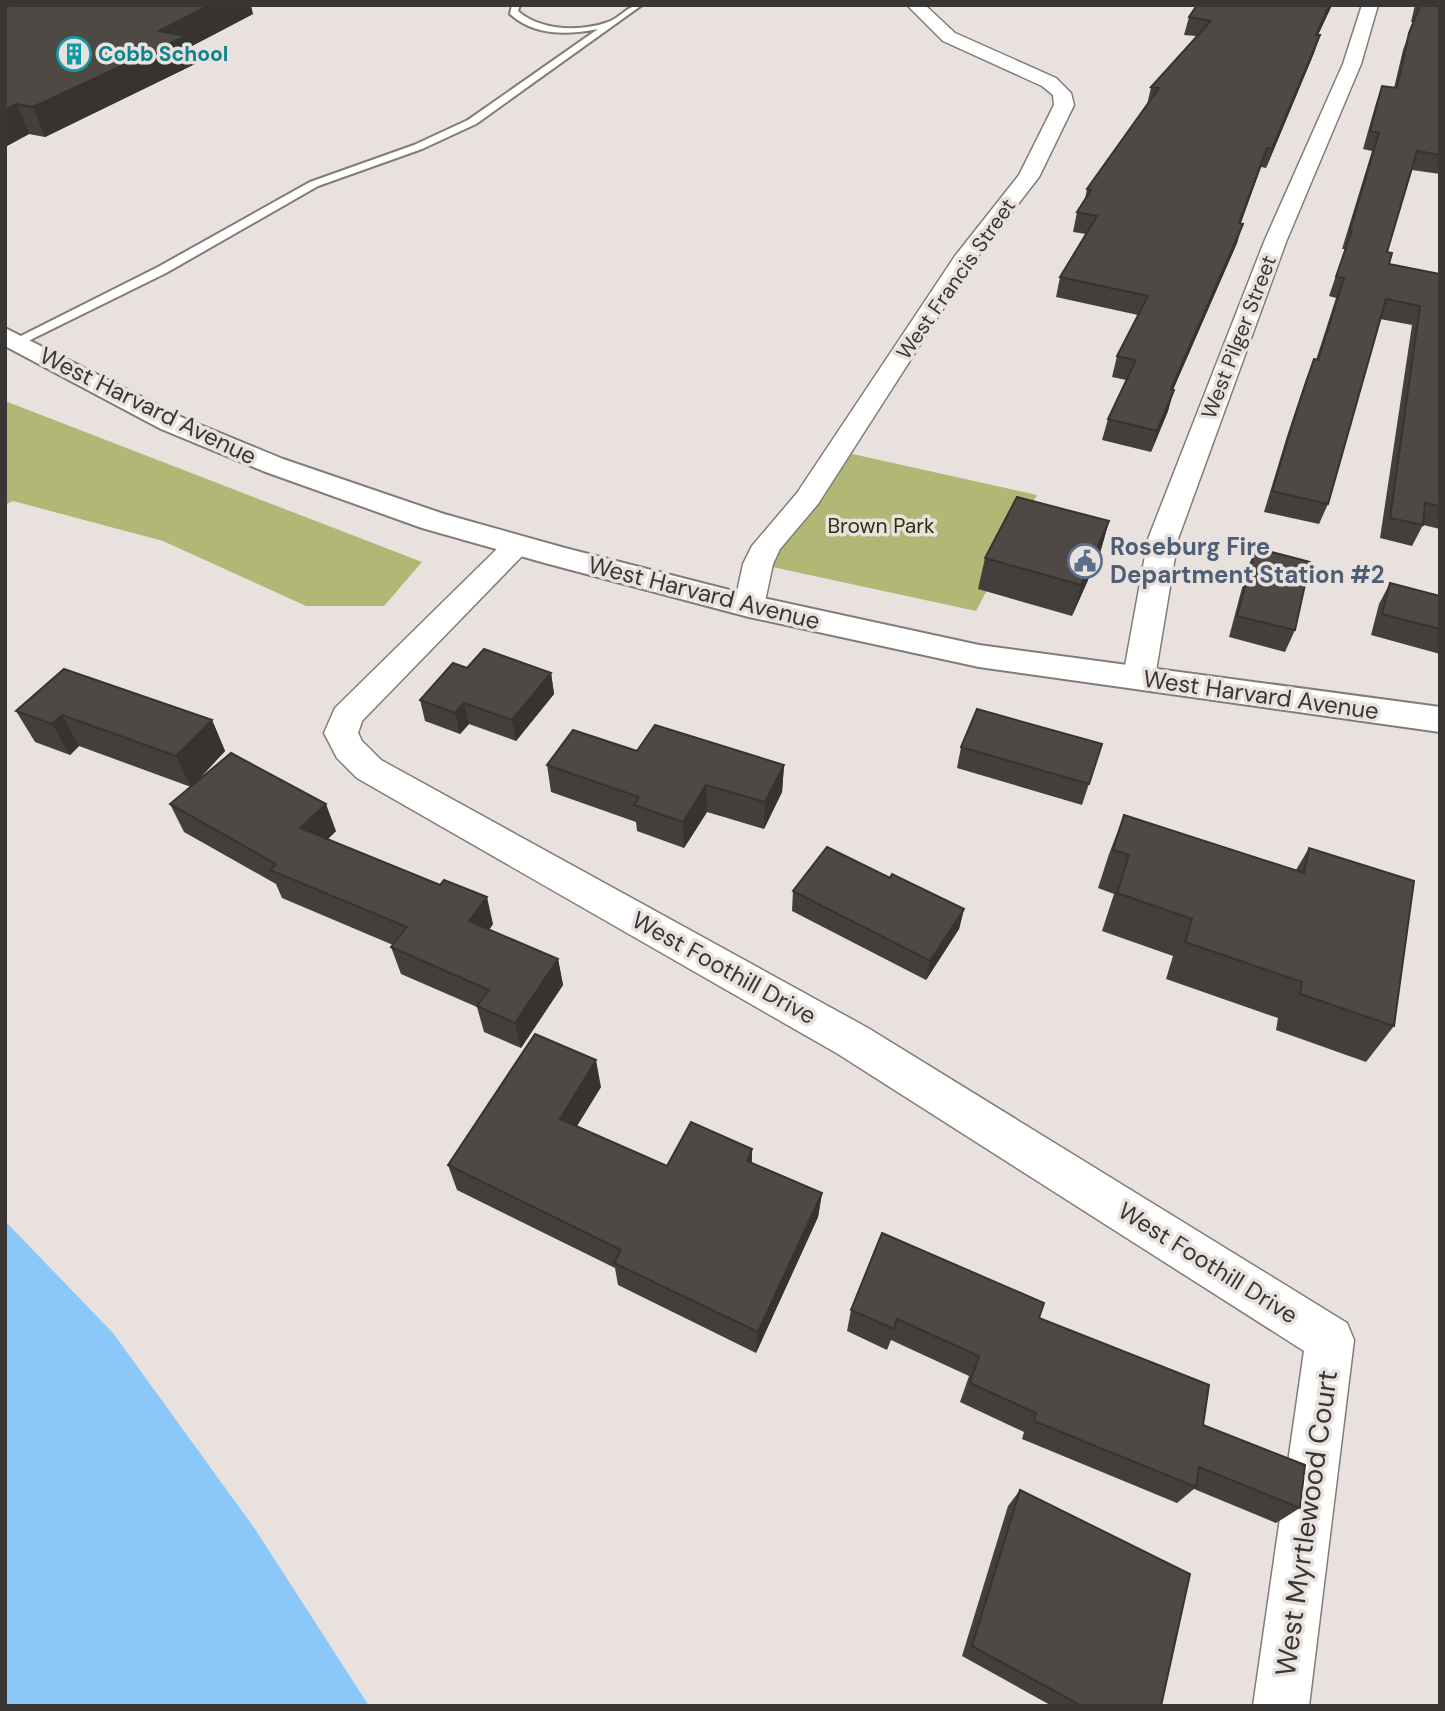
<svg xmlns="http://www.w3.org/2000/svg" width="1445" height="1711" font-family="'DM Sans',sans-serif">
  <rect width="100%" height="100%" fill="#e8e1dd"/>
  <g fill="#b1b876">
    <polygon points="5,401 422,562 384,606 306,606 163,541 13,501 5,505"/>
    <polygon points="839,451 1037,495 976,611 758,564"/>
  </g>
  <polygon fill="#8bc8f9" points="5,1221 113,1333 255,1529 369,1706 5,1706"/>
  <g fill="none" stroke-linecap="round" stroke-linejoin="round">
    <g stroke="#827c78" stroke-width="4">
      <path id="service" d="M 512,5 L 520,5 L 518,11 C 540,31 581,32 608,22 C 622,17 627,5 642,5 L 476,124 L 422,149 L 318,186 L 166,273 L 20,345 L 15,346 L 9,342 L 158,267 L 310,182 L 414,145 L 468,120 L 598,29 C 567,35 534,36 510,14 Z"/>
    </g>
    <g stroke="#827c78" stroke-width="3">
      <g id="minor">
        <polygon points="907,5 925,5 955,33 1056,78 1071,93 1074,105 1039,177 972,264 818,504 780,549 773,564 764,606 760,613 749,616 738,613 734,606 743,564 752,546 797,493 955,256 1019,175 1054,105 1053,95 1042,86 943,41"/>
        <polygon points="1362,5 1378,5 1361,64 1286,242 1178,539 1155,677 1151,685 1139,688 1127,685 1123,677 1148,539 1264,242 1343,64"/>
        <polygon points="517,536 527,539 532,545 527,551 362,721 358,733 362,741 381,760 868,1028 1347,1323 1354,1340 1309,1706 1253,1706 1304,1351 838,1054 357,778 337,758 324,733 335,708 507,539"/>
      </g>
    </g>
    <g stroke="#827c78" stroke-width="4">
      <polygon id="secondary" points="5,328 181,417 283,459 444,514 565,548 749,595 979,645 1440,707 1440,732 979,667 749,617 545,563 422,528 263,471 161,429 5,346"/>
    </g>
    <use href="#service" fill="#fff" fill-rule="evenodd"/>
    <use href="#minor" fill="#fff" fill-rule="evenodd"/>
    <use href="#secondary" fill="#fff" fill-rule="evenodd"/>
  </g>
  <g fill="#443f3c">
    <polygon points="1189,5 1332,5 1318,35 1320,35 1314,53 1266,168 1261,167 1241,223 1237,243 1173,390 1168,411 1151,452 1102,440 1108,419 1126,380 1112,377 1117,356 1138,315 1056,297 1060,277 1086,234 1073,232 1077,212 1085,199 1087,189 1147,105 1151,87 1196,36 1184,35 1189,17 1197,6"/>
    <polygon points="1415,5 1440,5 1440,174 1412,170 1387,252 1389,264 1440,274 1440,529 1423,525 1412,546 1380,538 1412,325 1380,319 1328,504 1319,524 1264,512 1287,436 1306,379 1314,359 1316,360 1336,298 1329,296 1345,249 1342,249 1372,151 1363,149 1376,103 1382,86 1394,88 1403,50 1413,22 1411,22"/>
    <polygon points="5,8 253,14 190,47 195,64 45,137 29,134 5,147"/>
    <polygon points="1109,521 1100,553 1072,616 978,589 985,558"/>
    <polygon points="1256,548 1295,630 1285,652 1229,637 1247,569"/>
    <polygon points="1390,583 1440,596 1440,654 1371,635 1379,604"/>
    <polygon points="467,668 551,673 554,694 516,741 469,724 460,734 425,721 420,700"/>
    <polygon points="16,711 212,720 225,751 194,785 336,831 328,839 493,924 489,930 558,959 563,985 521,1048 484,1032 477,1007 401,974 391,947 393,945 282,898 276,884 184,832 170,804 191,787 79,746 70,755 35,742"/>
    <polygon points="1102,744 1082,805 957,768 961,747"/>
    <polygon points="637,751 784,765 782,792 764,829 707,812 684,848 637,831 636,822 551,792 547,765"/>
    <polygon points="1124,815 1296,870 1309,848 1394,1026 1366,1062 1276,1030 1278,1018 1166,979 1173,956 1102,931 1114,894 1098,888 1109,854"/>
    <polygon points="890,878 964,909 959,929 926,980 792,911 793,891"/>
    <polygon points="601,1087 577,1126 667,1166 752,1149 752,1163 822,1193 818,1217 756,1353 618,1285 615,1268 457,1190 448,1165"/>
    <polygon points="851,1310 1039,1318 1203,1425 1300,1508 1276,1523 1194,1489 1177,1503 1022,1439 1024,1432 960,1402 969,1376 891,1340 887,1350 847,1331"/>
    <polygon points="1020,1490 1161,1706 1052,1706 962,1656 1008,1506"/>
  </g>
  <g fill="#373331">
    <polygon points="210,5 251,5 253,14 190,47 195,64 45,137 33,107 159,31"/>
    <polygon points="1329,5 1332,5 1310,52 1316,35"/>
    <polygon points="1320,35 1314,53 1266,168 1272,149"/>
    <polygon points="17,104 29,134 5,147 5,110"/>
    <polygon points="1267,148 1261,167 1233,243 1239,223"/>
    <polygon points="1243,224 1237,243 1164,410 1171,389"/>
    <polygon points="1174,390 1168,411 1151,452 1157,431"/>
    <polygon points="1109,521 1100,553 1072,616 1081,585"/>
    <polygon points="551,673 554,694 516,741 512,720"/>
    <polygon points="464,703 469,724 460,734 455,713"/>
    <polygon points="62,715 79,746 70,755 52,724"/>
    <polygon points="212,720 225,751 191,787 176,756"/>
    <polygon points="784,765 782,792 764,829 765,802"/>
    <polygon points="706,785 707,812 684,848 683,822"/>
    <polygon points="326,804 336,831 311,855 300,828"/>
    <polygon points="487,897 493,924 476,948 469,921"/>
    <polygon points="964,909 959,929 926,980 930,961"/>
    <polygon points="558,959 563,985 521,1048 515,1023"/>
    <polygon points="596,1060 601,1087 565,1145 560,1119"/>
    <polygon points="752,1149 751,1175 747,1161"/>
    <polygon points="822,1193 818,1217 756,1353 758,1332"/>
  </g>
  <g fill="#4f4946" stroke="#373331" stroke-width="2">
    <polygon points="12,5 210,5 159,31 186,36 33,107 17,104 5,110 5,8"/>
    <polygon points="1197,5 1329,5 1316,35 1320,35 1272,149 1267,148 1239,223 1243,224 1171,389 1174,390 1157,431 1108,419 1136,360 1117,356 1148,296 1060,277 1097,216 1077,212 1091,190 1087,189 1159,88 1151,87 1211,21 1189,17"/>
    <polygon points="1417,5 1440,5 1440,155 1417,151 1387,252 1392,253 1389,264 1440,274 1440,506 1425,503 1423,525 1390,518 1420,306 1386,299 1328,504 1272,491 1295,416 1314,359 1318,360 1344,278 1336,277 1352,230 1350,230 1379,133 1370,131 1382,86 1397,88 1409,33 1420,6"/>
    <polygon points="1017,497 1109,521 1081,585 985,558"/>
    <polygon points="1256,548 1310,562 1295,630 1237,616"/>
    <polygon points="1390,583 1440,596 1440,629 1382,614"/>
    <polygon points="484,649 551,673 512,720 464,703 455,713 420,700 453,663 467,668"/>
    <polygon points="64,669 212,720 176,756 62,715 52,724 16,711"/>
    <polygon points="977,709 1102,744 1089,784 961,747"/>
    <polygon points="655,725 784,765 765,802 706,785 683,822 634,805 639,797 547,765 573,730 637,751"/>
    <polygon points="231,753 326,804 300,828 440,885 444,880 487,897 469,921 558,959 515,1023 477,1006 489,990 391,947 407,927 270,870 276,864 170,804"/>
    <polygon points="1124,815 1304,873 1309,848 1414,881 1394,1026 1300,994 1302,982 1185,942 1192,919 1117,893 1129,855 1113,850"/>
    <polygon points="827,847 890,878 892,874 964,909 930,961 793,891"/>
    <polygon points="535,1034 596,1060 560,1119 667,1166 691,1122 752,1149 747,1161 822,1193 758,1332 614,1263 621,1250 448,1165"/>
    <polygon points="882,1233 1044,1303 1039,1318 1209,1385 1203,1425 1305,1465 1300,1508 1199,1467 1196,1487 1034,1421 1036,1413 970,1383 979,1356 897,1319 894,1329 851,1310"/>
    <polygon points="1020,1490 1190,1574 1161,1706 1082,1706 972,1646"/>
  </g>
  <defs>
    <g id="building-ring" transform="scale(1.75)"><circle r="9.5" fill="#e8e1dd" stroke="#0f9aa8" stroke-width="1.5"/><path d="M-4-6H4V6H1V3H-1V6H-4ZM-2.5-4.3h1.7v1.8h-1.7ZM.8-4.3h1.7v1.8H.8ZM-2.5-1h1.7V.8h-1.7ZM.8-1h1.7V.8H.8Z" fill="#0f9aa8"/></g>
    <g id="civic-ring" transform="scale(1.75)"><circle r="9.5" fill="#e8e1dd" stroke="#5c6f8a" stroke-width="1.5"/><path d="M-.6-6.5H3V-4.5H.6V-3L4-1V1h2V6H-6V1h2V-1L-.6-3ZM-1.2 2.5V6h2.4V2.5Z" fill="#5c6f8a"/></g>
  </defs>
  <g fill-rule="evenodd">
    <use href="#building-ring" x="74" y="54"/>
    <use href="#civic-ring" x="1085" y="561"/>
  </g>
  <g text-anchor="middle" stroke-width="7" stroke-linejoin="round" paint-order="stroke">
    <g font-size="21" font-weight="bold" fill="#0d838f" stroke="#e8e1dd" text-anchor="start">
      <text x="98" y="61">Cobb School</text>
    </g>
    <g font-size="21" fill="#393634" stroke="#e8e1dd">
      <text transform="translate(956 279) rotate(-55)" y="7">West Francis Street</text>
      <text transform="translate(1239 337) rotate(-69)" y="7">West Pilger Street</text>
    </g>
    <g font-size="21" fill="#2f320a" stroke="#e8e1dd">
      <text x="881" y="533">Brown Park</text>
    </g>
    <g font-size="24" fill="#393634" stroke="#e8e1dd">
      <text transform="translate(148 406) rotate(26)" y="8">West Harvard Avenue</text>
      <text transform="translate(704 593) rotate(14)" y="8">West Harvard Avenue</text>
      <text transform="translate(1261 695) rotate(8)" y="8">West Harvard Avenue</text>
      <text transform="translate(724 968) rotate(29)" y="8">West Foothill Drive</text>
      <text transform="translate(1208 1263) rotate(32)" y="8">West Foothill Drive</text>
    </g>
    <g font-size="24" font-weight="bold" fill="#4e5e75" stroke="#e8e1dd" text-anchor="start">
      <text x="1110" y="555">Roseburg Fire<tspan x="1110" dy="28">Department Station #2</tspan></text>
    </g>
    <g font-size="28" fill="#393634" stroke="#e8e1dd">
      <text transform="translate(1306 1523) rotate(-82)" y="10">West Myrtlewood Court</text>
    </g>
  </g>
  <rect width="1445" height="1711" fill="none" stroke="#393634" stroke-width="14"/>
</svg>
